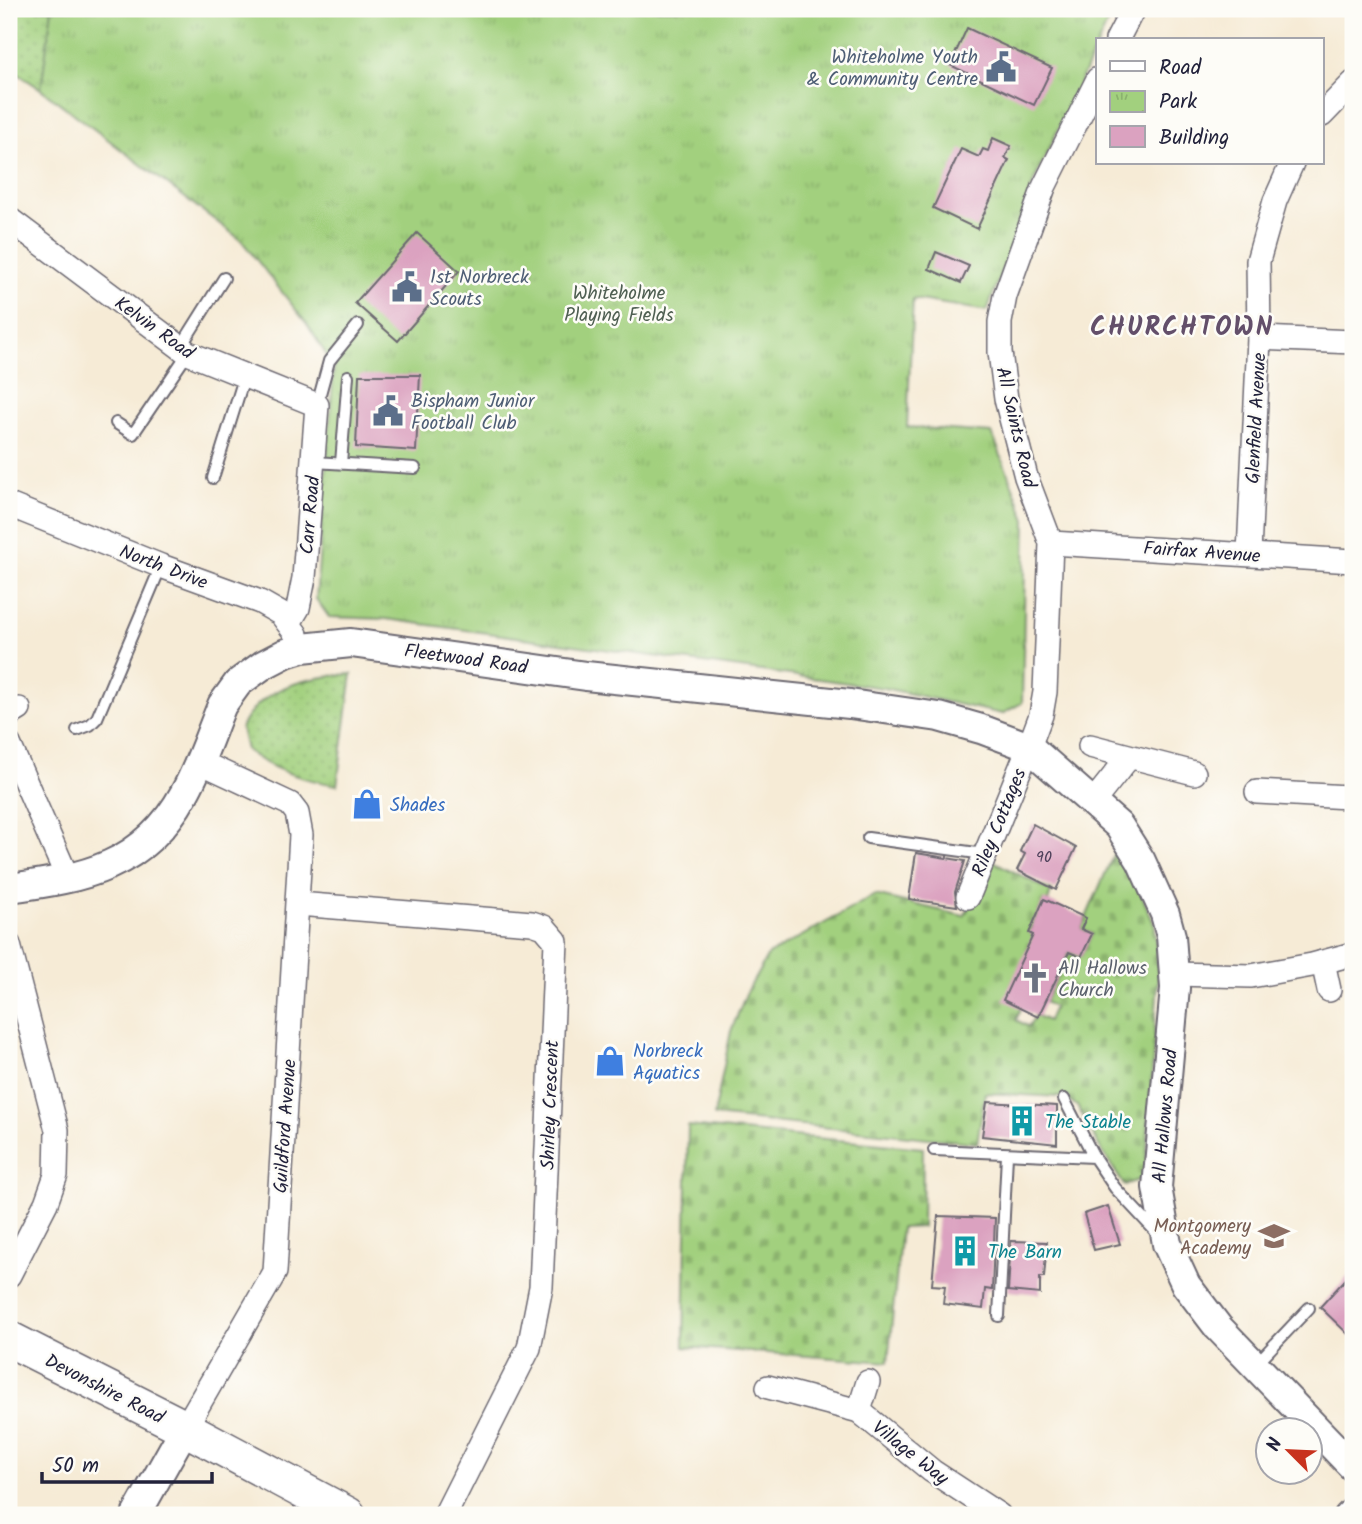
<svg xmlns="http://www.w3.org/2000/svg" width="1362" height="1524" font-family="Kalam,sans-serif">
  <defs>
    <pattern id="grass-dots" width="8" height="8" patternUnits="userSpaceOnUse" patternTransform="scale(1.75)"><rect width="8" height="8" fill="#a2d07e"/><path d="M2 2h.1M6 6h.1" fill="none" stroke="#8bb26e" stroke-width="1.8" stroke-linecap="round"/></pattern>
    <pattern id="cemetery-stones" width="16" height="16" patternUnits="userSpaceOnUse" patternTransform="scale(1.75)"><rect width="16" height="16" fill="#a2d07e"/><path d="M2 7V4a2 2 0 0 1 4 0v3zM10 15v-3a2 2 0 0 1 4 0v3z" fill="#8bb26e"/></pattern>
    <pattern id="park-tufts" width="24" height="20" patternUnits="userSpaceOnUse" patternTransform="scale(1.75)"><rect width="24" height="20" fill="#a2d07e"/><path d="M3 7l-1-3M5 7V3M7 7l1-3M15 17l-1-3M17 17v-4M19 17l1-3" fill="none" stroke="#8bb26e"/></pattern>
  </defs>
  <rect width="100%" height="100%" fill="#fdfcf7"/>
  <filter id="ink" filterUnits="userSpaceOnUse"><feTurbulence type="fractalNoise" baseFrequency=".0143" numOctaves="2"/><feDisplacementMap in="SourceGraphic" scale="14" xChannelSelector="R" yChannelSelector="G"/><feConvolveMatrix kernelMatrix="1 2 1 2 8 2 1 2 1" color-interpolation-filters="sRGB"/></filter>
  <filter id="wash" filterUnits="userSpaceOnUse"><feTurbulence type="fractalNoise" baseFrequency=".00686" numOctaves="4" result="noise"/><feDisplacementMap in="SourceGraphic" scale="28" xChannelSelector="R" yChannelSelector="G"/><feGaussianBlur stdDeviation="1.57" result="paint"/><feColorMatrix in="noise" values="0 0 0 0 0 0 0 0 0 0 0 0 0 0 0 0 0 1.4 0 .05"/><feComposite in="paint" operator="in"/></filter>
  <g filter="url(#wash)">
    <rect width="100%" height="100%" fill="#f6ebd6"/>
    <g fill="url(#grass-dots)" stroke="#62795c" stroke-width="2">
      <polygon points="9,9 52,9 41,89 9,68"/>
      <path d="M 352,674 L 337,785 C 304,780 272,771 246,750 L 241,728 C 261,685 310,677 352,674 Z"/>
    </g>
    <g fill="url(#cemetery-stones)" stroke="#62795c" stroke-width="2">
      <polygon points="1119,842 1155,926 1158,979 1145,1178 1124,1185 1102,1151 1077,1106 1061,1097 985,1093 977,1143 714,1116 731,1031 746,994 768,955 875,895 964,916 987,878 993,861 1051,891 1048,901 1040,909 1029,932 1033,935 1021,1008 1016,1020 1029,1027 1035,1015 1048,1021 1054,1007 1045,1002 1069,952 1081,956 1092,934 1081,929"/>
      <polygon points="688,1126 923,1148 922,1227 901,1228 888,1362 684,1347"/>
    </g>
    <polygon fill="url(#park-tufts)" stroke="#62795c" stroke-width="2" points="52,9 1114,9 1034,181 987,311 913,299 907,427 992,433 1026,520 1022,703 1002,714 884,688 386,619 329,617 316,599 334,367 307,324 241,240 41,89"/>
    <g id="blocks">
      <g fill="#dba2c0">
        <polygon points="967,28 1052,68 1034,105 950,65"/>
        <polygon points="993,138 1011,146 1005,158 1009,160 977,229 933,208 961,149 979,157 983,149 988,151"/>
        <polygon points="417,233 459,271 398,341 355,303"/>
        <polygon points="936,252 969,266 961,283 929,269"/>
        <polygon points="359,375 420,375 416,451 356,447"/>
        <polygon points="1033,824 1076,848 1056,890 1017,870 1025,854 1020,851"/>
        <polygon points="916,853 965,861 955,892 957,906 909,899"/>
        <polygon points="1044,899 1086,918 1081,929 1092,934 1081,957 1069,952 1038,1017 1003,1000 1033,935 1029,933"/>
        <polygon points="987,1102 1057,1106 1057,1144 982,1136"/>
        <polygon points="1108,1206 1120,1244 1094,1250 1084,1214"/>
        <polygon points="938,1216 995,1218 992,1290 985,1289 983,1309 943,1304 945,1286 932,1285"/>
        <polygon points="1011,1241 1047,1242 1044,1277 1040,1277 1040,1294 1008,1291"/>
        <polygon points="1353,1271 1353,1339 1320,1307"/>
      </g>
    </g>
  </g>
  <g filter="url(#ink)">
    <use href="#blocks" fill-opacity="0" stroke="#6c6871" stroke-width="2"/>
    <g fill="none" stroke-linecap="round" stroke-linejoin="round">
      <g stroke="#6c6871" stroke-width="14">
        <g id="service">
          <polyline points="180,348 224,278"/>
          <polyline points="317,405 329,361 358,325"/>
          <polyline points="116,423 133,434 188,353"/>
          <polyline points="314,462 415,468"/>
          <polyline points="341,463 348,376"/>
          <polyline points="213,478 244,378"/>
          <polyline points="77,730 90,725 97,718 161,566"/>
          <polyline points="868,838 984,854"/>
          <polyline points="1064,1099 1094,1157"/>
          <polyline points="934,1150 1094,1157 1115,1188 1158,1234"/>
          <polyline points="999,1316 1007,1155"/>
          <polyline points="1256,1364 1309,1308"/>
        </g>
      </g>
      <g stroke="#6c6871" stroke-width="26">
        <g id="minor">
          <polyline points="1117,40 1133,9"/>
          <polyline points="1322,115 1353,83"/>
          <polyline points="9,219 188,353 317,405 304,578 298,608 289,623"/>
          <polyline points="1259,338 1353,342"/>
          <polyline points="9,505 161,566 260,602 281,614 296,634"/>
          <polyline points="1051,543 1353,561"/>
          <polyline points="1249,553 1259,338 1258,261 1275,201 1292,163"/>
          <polyline points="9,715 19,709"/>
          <polyline points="9,744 68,879"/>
          <polyline points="1090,746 1194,773"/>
          <polyline points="1257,792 1348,797 1353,794"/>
          <polyline points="1093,802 1129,757"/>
          <polyline points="968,897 1029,747 1041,715 1045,692 1051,543 1026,477 1006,399 1000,352 1000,322 1005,296 1044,187 1098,79"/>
          <polyline points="298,904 532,923 544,927 556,941 541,1287 529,1348 445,1515"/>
          <polyline points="9,945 57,1130 56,1175 46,1203 9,1275"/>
          <polyline points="1323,962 1329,990"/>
          <polyline points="1175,974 1251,976 1312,965 1345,956"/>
          <polyline points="768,1387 859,1411 932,1471 999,1515"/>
          <polyline points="859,1411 868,1382"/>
          <polyline points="185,1428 275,1272 301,835 297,813 290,804 198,761"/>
          <polyline points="1346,1515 1353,1508"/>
        </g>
      </g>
      <g stroke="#6c6871" stroke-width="32">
        <g id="tertiary">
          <path d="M 9,888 C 84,878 144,867 184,794 C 200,766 210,734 222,705 L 238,683 L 263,665 L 286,653 L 302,648 L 351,643 L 586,676 L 850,704 L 939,717 L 981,729 L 1029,747 L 1119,826 L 1141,861 L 1165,914 L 1171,936 L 1175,988 L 1157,1187 L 1167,1244 L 1186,1285 L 1218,1327 L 1353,1467"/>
          <polyline points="136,1515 185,1428"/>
        </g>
      </g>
      <g stroke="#6c6871" stroke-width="38">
        <polyline id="primary" points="9,1339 185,1428 348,1515"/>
      </g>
      <use href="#service" stroke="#fff" stroke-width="10"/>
      <use href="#minor" stroke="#fff" stroke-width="23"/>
      <use href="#tertiary" stroke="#fff" stroke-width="28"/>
      <use href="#primary" stroke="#fff" stroke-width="35"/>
    </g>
  </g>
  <defs>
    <g id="civic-bare" transform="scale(2.415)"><path d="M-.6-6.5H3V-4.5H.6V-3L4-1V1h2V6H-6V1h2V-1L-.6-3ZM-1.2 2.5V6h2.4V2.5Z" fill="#5c6f8a" stroke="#fdfcf7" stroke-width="2.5" paint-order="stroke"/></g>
    <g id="shop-bare" transform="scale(2.415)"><path d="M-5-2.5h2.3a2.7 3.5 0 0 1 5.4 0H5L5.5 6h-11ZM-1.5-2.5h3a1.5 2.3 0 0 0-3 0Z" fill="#3f7fe0" stroke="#fdfcf7" stroke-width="2.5" paint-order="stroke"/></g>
    <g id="church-bare" transform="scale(2.415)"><path d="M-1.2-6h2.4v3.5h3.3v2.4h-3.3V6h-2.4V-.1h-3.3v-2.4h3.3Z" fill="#6b7280" stroke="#fdfcf7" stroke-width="2.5" paint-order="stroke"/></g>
    <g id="building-bare" transform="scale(2.415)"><path d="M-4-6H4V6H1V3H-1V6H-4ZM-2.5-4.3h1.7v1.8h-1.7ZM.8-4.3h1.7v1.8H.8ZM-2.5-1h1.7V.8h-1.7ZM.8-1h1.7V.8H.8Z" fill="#0f9aa8" stroke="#fdfcf7" stroke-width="2.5" paint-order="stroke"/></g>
    <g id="school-bare" transform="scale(2.415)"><path d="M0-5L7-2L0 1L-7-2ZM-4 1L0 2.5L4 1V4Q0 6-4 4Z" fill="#8d6e63" stroke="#fdfcf7" stroke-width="2.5" paint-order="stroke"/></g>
  </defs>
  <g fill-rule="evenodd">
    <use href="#civic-bare" x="1001" y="67"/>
    <use href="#civic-bare" x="407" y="287"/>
    <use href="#civic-bare" x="388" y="411"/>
    <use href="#shop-bare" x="367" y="804"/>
    <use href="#church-bare" x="1035" y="978"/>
    <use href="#shop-bare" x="610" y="1061"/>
    <use href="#building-bare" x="1022" y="1121"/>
    <use href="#school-bare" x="1274" y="1236"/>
    <use href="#building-bare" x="965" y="1251"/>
  </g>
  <g text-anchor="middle" stroke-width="5" stroke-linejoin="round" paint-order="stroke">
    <g font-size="16" fill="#50425c">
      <text x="1044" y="862">90</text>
    </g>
    <g font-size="19" fill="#4e5e75" stroke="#fdfcf7" text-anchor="start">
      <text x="978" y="63" text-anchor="end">Whiteholme Youth<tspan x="978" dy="22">&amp; Community Centre</tspan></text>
      <text x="430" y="283">1st Norbreck<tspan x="430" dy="22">Scouts</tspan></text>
      <text x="411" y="407">Bispham Junior<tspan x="411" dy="22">Football Club</tspan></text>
    </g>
    <g font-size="19" fill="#4f5f52" stroke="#fdfcf7">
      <text x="619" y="299">Whiteholme<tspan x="619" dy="22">Playing Fields</tspan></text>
    </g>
    <g font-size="19" fill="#22223b" stroke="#fdfcf7">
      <text transform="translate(155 327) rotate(36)" y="7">Kelvin Road</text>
      <text transform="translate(1255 418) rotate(-87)" y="7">Glenfield Avenue</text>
      <text transform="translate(1017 427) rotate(77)" y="7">All Saints Road</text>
      <text transform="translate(309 515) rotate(-85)" y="7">Carr Road</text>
      <text transform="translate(1202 551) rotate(4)" y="7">Fairfax Avenue</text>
      <text transform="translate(164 566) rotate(21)" y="7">North Drive</text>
      <text transform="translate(466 658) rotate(8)" y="7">Fleetwood Road</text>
      <text transform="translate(998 822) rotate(-68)" y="7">Riley Cottages</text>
      <text transform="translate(549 1105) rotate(-88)" y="7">Shirley Crescent</text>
      <text transform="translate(1164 1116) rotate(-85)" y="7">All Hallows Road</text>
      <text transform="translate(284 1126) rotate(-86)" y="7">Guildford Avenue</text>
      <text transform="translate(105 1388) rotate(27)" y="7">Devonshire Road</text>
      <text transform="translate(911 1452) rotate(38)" y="7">Village Way</text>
    </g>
    <g font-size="19" fill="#366cbe" stroke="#fdfcf7" text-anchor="start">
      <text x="390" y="811">Shades</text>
      <text x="633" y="1057">Norbreck<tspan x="633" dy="22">Aquatics</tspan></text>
    </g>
    <g font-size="19" fill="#5b616d" stroke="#fdfcf7" text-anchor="start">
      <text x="1058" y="974">All Hallows<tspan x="1058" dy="22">Church</tspan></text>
    </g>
    <g font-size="19" fill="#0d838f" stroke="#fdfcf7" text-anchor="start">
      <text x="1045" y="1128">The Stable</text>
      <text x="988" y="1258">The Barn</text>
    </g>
    <g font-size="19" fill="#785e54" stroke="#fdfcf7" text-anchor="end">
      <text x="1251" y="1232">Montgomery<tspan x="1251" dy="22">Academy</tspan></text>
    </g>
    <g font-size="26" font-weight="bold" letter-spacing="2" fill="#634f6a" stroke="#fdfcf7">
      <text x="1182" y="335">CHURCHTOWN</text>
    </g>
  </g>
  <rect width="1362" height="1524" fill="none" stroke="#fdfcf7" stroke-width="35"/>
  <rect x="1096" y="38" width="228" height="126" fill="#fdfcf7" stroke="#a5a5ac" stroke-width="2"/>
  <rect x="1110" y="61" width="35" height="10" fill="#ffffff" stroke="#a5a5ac" stroke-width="2"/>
  <text x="1159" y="74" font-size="21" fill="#22223b">Road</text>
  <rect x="1110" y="91" width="35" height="21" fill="url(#park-tufts)" stroke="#a5a5ac" stroke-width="2"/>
  <text x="1159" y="108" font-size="21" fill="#22223b">Park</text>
  <rect x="1110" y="126" width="35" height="21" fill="#dba2c0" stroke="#a5a5ac" stroke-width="2"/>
  <text x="1159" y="144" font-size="21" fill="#22223b">Building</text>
  <g transform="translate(1289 1451) rotate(294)"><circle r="33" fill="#fdfcf7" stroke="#a5a5ac" stroke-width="2"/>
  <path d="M0-5L12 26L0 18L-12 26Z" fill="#c8321e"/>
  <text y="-10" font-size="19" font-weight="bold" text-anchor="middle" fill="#22223b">N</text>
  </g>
  <path d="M42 1472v10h170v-10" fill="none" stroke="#22223b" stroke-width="3.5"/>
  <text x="52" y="1472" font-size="21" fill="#22223b" stroke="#fdfcf7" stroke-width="5" paint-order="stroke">50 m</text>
</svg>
